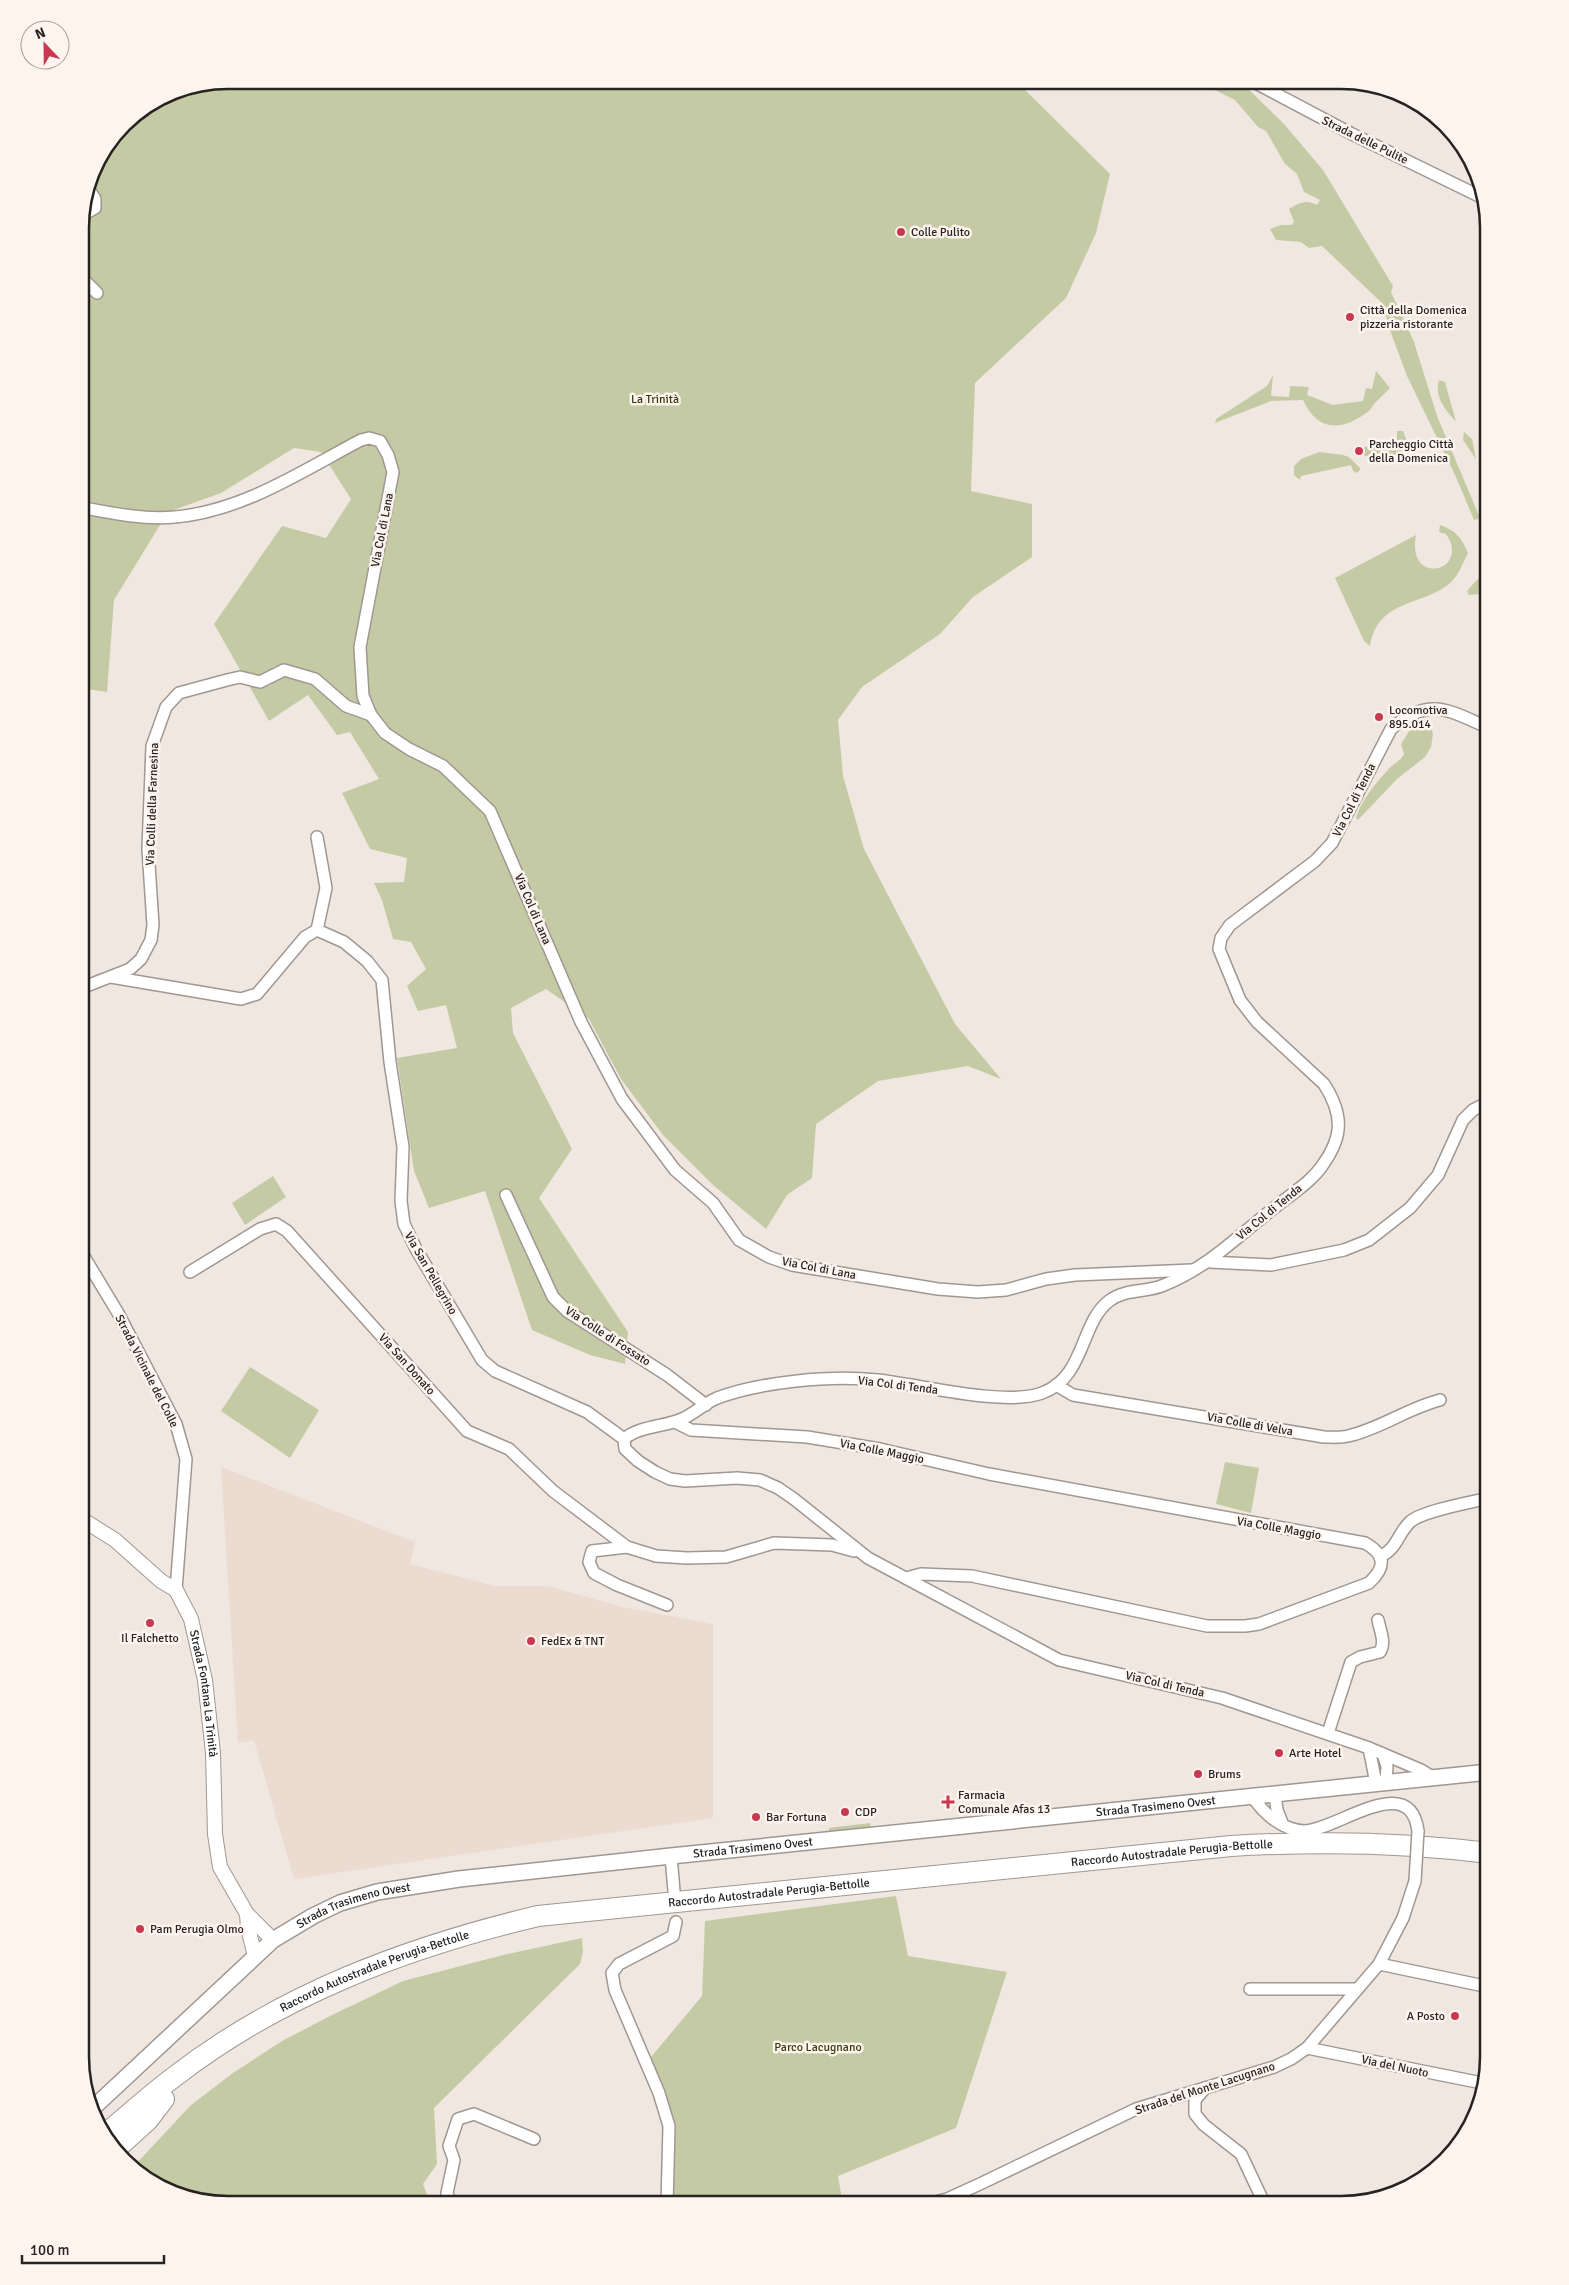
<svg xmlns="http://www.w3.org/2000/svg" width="1569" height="2285" font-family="Signika,sans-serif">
  <rect width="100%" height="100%" fill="#f0e7e1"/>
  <polygon fill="#ebdbd0" points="221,1467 415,1542 410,1564 495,1586 547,1586 627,1608 713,1624 713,1818 294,1879 254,1740 238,1743"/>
  <g fill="#c4cba4">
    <polygon points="228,80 1015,80 1110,174 1096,233 1066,298 975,383 971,491 1032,504 1032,557 973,597 940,634 862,687 838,720 843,776 864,849 955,1024 1001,1079 968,1066 878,1081 816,1124 812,1178 787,1195 766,1229 713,1185 663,1135 621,1079 589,1019 546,989 511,1008 513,1033 572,1149 539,1198 628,1332 625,1364 590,1355 532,1330 485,1191 429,1208 414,1171 397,1058 457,1048 446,1005 418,1011 407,986 426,969 411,942 393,939 382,900 374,883 404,882 407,858 370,849 342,793 379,779 350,732 337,735 308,695 269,721 214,624 282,526 326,538 351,499 321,452 294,448 221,493 168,512 114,600 107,692 80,688 80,219 95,163 124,123 172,91"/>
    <path d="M 1201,80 L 1239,80 L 1284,124 L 1323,170 L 1393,286 L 1391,292 L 1414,342 L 1437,416 L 1480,518 L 1474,520 L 1456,477 L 1407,376 L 1388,325 L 1383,304 L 1322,246 L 1309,248 L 1301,242 L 1276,240 L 1270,229 L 1281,225 L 1291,225 L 1294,222 L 1289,209 C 1299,203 1306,199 1317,205 L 1320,200 L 1304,192 L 1297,174 L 1285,164 L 1266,131 L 1258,127 L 1235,100 L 1209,87 Z"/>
    <path d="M 1376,371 L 1390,388 C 1386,393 1380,397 1376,402 C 1373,405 1372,408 1369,411 C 1343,431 1318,433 1303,400 L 1271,401 L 1215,423 L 1216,419 L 1267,386 L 1273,375 L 1271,396 L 1289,397 L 1290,386 L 1309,387 L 1307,395 L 1333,405 L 1363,401 L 1366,388 L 1372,389 Z"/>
    <path d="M 1439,380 L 1445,382 L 1456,422 C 1445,409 1434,397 1439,380 Z"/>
    <path d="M 1397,431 L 1403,431 L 1408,444 C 1401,460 1375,464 1361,453 L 1360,448 L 1397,440 Z"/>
    <polygon points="1464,432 1472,439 1476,459 1463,440"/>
    <polygon points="1319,452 1343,455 1349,457 1360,468 1360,470 1357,473 1353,471 1351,465 1301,476 1300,480 1294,475 1294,466 1301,459"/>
    <path d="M 1440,525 C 1455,530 1462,538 1468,553 C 1463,563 1458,577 1449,584 C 1420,607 1378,599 1370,646 L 1364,641 L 1335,578 L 1416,535 C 1406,588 1472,571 1446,534 L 1439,532 Z"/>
    <path d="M 1489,573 L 1489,593 L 1469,595 L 1467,591 C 1474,583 1479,576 1489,573 Z"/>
    <path d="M 1421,719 L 1430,724 L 1433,734 L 1431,747 L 1425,757 L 1397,779 L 1358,820 L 1356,818 C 1360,802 1375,784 1387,771 C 1392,764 1400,762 1404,754 L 1401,744 L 1416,720 Z"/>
    <polygon points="273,1176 286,1197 245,1225 232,1203"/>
    <polygon points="250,1367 319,1410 290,1458 221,1411"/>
    <polygon points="1225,1462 1259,1468 1251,1513 1216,1504"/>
    <polygon points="870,1823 871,1827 829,1832 829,1828"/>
    <polygon points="896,1896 908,1956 1007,1972 956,2128 838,2176 843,2205 667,2205 669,2126 646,2063 702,1996 705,1921"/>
    <polygon points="582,1938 583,1952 580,1964 434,2108 437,2164 423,2184 431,2205 219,2205 154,2185 134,2166 191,2105 233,2073 282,2041 330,2016 403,1981 503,1955"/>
  </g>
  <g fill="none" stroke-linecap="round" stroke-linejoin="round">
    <g stroke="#a09791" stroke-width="14">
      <g id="minor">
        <polyline points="1250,80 1352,134 1481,197"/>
        <polyline points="81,216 95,208 95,199 88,188"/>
        <polyline points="80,276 97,293"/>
        <path d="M 80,507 C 111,513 144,520 175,517 C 243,511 302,471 361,440 L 369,438 L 380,441 L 388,455 L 393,472 L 360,647 L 363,696 L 371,715 L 385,733 L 409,749 L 443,766 L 490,811 L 581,1022 L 622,1099 L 675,1170 L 713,1203 L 739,1240 L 769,1257 L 792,1265 L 938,1289 L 978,1292 L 1006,1290 L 1046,1279 L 1075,1275 L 1192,1270"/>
        <polyline points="317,837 326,888 317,930"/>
        <polyline points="111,977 241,999 257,994 305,937 317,930 344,942 367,961 382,980 390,1062 403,1147 401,1201 404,1224 416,1249 482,1360 495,1371 587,1412 624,1439"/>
        <polyline points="80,991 84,987 130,969 141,959 151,940 153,925 148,849 152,746 166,707 179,693 227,680 240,677 260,682 284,670 315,679 346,706 371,715"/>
        <polyline points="506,1195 553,1297 567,1311 667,1375 706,1405"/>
        <polyline points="80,1250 118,1313 176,1424 186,1459 176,1590"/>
        <polyline points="1210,1262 1271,1265 1344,1250 1369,1240 1410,1208 1438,1175 1463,1120 1473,1110 1489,1102"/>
        <polyline points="190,1272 260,1229 276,1224 287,1231 467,1431 509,1449 553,1491 627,1547 656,1556 687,1558 726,1557 774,1543 832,1545 854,1551"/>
        <path d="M 1056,1385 L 1073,1395 L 1324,1437 C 1332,1437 1340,1438 1348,1436 C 1380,1429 1408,1408 1440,1400"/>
        <path d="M 675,1422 L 691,1430 L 807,1437 L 880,1449 L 989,1474 L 1365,1543 C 1386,1555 1386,1567 1369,1583 L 1259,1624 L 1245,1626 L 1207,1626 L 972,1576 L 921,1574 L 906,1578"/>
        <polyline points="627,1547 592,1551 589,1562 594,1573 617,1585 667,1605"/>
        <path d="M 1381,1556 C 1397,1549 1398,1533 1410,1522 C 1421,1511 1472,1502 1489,1498"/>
        <path d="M 1328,1733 L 1351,1662 L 1360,1657 L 1380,1652 C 1386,1642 1380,1631 1378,1620"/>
        <polyline points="1369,1748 1376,1783"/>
        <polyline points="1383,1754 1387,1766 1386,1782"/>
        <path d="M 1432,1777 L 1421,1770 L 1369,1748 L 1222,1698 L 1059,1660 L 868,1558 L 794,1499 L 778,1488 L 760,1480 L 737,1478 L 685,1481 L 670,1479 L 655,1472 L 638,1461 L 625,1449 L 624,1439 C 639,1426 664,1427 682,1419 C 695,1413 705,1403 717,1398 C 760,1382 830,1375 877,1380 C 918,1384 1004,1407 1042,1393 C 1085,1378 1080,1323 1109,1301 C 1126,1288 1146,1293 1164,1285 C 1207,1268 1238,1236 1274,1208 C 1291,1194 1312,1182 1324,1163 C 1330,1155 1337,1141 1338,1130 C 1340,1114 1333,1098 1324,1084 L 1257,1022 L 1240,1000 L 1219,949 L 1221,938 L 1230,925 L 1315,861 L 1332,843 L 1391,729 C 1429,696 1448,710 1489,728"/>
        <polyline points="1275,1794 1277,1810 1283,1825"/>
        <path d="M 1252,1796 C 1263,1813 1282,1830 1304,1831 C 1336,1831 1410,1769 1418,1831"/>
        <polyline points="671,1856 674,1891"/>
        <polyline points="1379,1964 1489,1987"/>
        <polyline points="1250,1989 1357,1989"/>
        <polyline points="1307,2048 1482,2083"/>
        <polyline points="1205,2088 1195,2100 1195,2114 1204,2125 1241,2154 1265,2205"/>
        <polyline points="451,2205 447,2193 454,2160 449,2146 458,2119 474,2114 534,2139"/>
        <polyline points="667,2205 669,2126 659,2093 615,1990 612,1973 619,1964 673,1936 676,1922"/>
        <polyline points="923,2205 947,2199 982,2183 1136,2109 1274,2067 1291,2059 1307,2048 1379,1964 1403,1918 1415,1881"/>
      </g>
    </g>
    <g stroke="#a09791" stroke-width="16">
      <g id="tertiary">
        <path id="s1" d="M 80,1518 L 115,1540 L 161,1581 L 176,1590 L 191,1619 L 205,1680 L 213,1753 L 215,1834 L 220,1867 L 247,1914 L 273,1940"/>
        <polyline points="247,1914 248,1928 255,1956"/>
      </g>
    </g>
    <g stroke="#a09791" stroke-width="18">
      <g id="secondary">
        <path id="s2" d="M 93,2108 L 273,1940 L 313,1916 L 340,1903 L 377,1892 L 459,1879 L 671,1856 L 1489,1772"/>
      </g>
    </g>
    <g stroke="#a09791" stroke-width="22">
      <g id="motorway">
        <path id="s3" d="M 104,2135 C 127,2116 150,2095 174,2077 C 281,1994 408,1947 538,1916 L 1231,1846 C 1317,1841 1403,1842 1489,1853"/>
        <polyline points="117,2148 148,2120 164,2099"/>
      </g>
    </g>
    <use href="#minor" stroke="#fff" stroke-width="11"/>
    <use href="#tertiary" stroke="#fff" stroke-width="14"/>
    <use href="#secondary" stroke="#fff" stroke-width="15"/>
    <use href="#motorway" stroke="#fff" stroke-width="20"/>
    <g stroke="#a09791" stroke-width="14" stroke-linecap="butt">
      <polyline id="minor-bridge" points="1415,1881 1418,1831"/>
    </g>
    <use href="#minor-bridge" stroke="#fff" stroke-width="11"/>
  </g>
  <g fill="#c93851" stroke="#fef4ee" stroke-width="2">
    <circle cx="901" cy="232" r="5"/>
    <circle cx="1350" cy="317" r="5"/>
    <circle cx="1359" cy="451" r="5"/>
    <circle cx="1379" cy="717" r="5"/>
    <circle cx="150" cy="1623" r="5"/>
    <circle cx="531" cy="1641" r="5"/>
    <circle cx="1279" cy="1753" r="5"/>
    <circle cx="1198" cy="1774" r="5"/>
    <path d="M945.5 1794.5h5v5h5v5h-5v5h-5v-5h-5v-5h5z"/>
    <circle cx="845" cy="1812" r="5"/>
    <circle cx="756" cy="1817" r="5"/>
    <circle cx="140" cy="1929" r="5"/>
    <circle cx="1455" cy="2016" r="5"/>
  </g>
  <g text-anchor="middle" stroke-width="5" stroke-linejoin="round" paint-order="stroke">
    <g font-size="12" fill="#262321" stroke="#fef4ee">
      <text transform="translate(1365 140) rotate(26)" y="4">Strada delle Pulite</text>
      <text transform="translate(382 530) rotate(-79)" y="4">Via Col di Lana</text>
      <text transform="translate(1354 800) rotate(-63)" y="4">Via Col di Tenda</text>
      <text transform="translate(152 804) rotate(-88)" y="4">Via Colli della Farnesina</text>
      <text transform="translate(533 909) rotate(67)" y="4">Via Col di Lana</text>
      <text transform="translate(1269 1212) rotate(-39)" y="4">Via Col di Tenda</text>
      <text transform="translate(819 1268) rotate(11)" y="4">Via Col di Lana</text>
      <text transform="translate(431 1273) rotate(60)" y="4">Via San Pellegrino</text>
      <text transform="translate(608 1336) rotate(33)" y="4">Via Colle di Fossato</text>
      <text transform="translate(407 1364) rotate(48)" y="4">Via San Donato</text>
      <text transform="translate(147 1371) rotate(63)" y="4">Strada Vicinale del Colle</text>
      <text transform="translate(898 1385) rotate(7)" y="4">Via Col di Tenda</text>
      <text transform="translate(1250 1424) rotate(10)" y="4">Via Colle di Velva</text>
      <text transform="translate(882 1451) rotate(11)" y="4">Via Colle Maggio</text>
      <text transform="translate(1279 1528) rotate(10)" y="4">Via Colle Maggio</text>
      <text transform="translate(1165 1684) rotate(13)" y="4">Via Col di Tenda</text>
      <text dy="4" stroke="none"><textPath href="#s1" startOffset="229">Strada Fontana La Trinità</textPath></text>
      <text dy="4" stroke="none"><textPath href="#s2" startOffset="1145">Strada Trasimeno Ovest</textPath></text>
      <text dy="4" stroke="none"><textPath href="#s2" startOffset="740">Strada Trasimeno Ovest</textPath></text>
      <text dy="4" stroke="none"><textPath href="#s3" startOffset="1129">Raccordo Autostradale Perugia-Bettolle</textPath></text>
      <text dy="4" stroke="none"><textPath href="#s3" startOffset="724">Raccordo Autostradale Perugia-Bettolle</textPath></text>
      <text dy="4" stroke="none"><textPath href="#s2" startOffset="335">Strada Trasimeno Ovest</textPath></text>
      <text dy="4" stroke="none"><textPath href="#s3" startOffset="319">Raccordo Autostradale Perugia-Bettolle</textPath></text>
      <text transform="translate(1395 2066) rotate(12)" y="4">Via del Nuoto</text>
      <text transform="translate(1205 2088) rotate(-18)" y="4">Strada del Monte Lacugnano</text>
    </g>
    <g font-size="12" fill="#262321" stroke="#fef4ee" text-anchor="start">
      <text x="911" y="236">Colle Pulito</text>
      <text x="1360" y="314">Città della Domenica<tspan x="1360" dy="14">pizzeria ristorante</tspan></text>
      <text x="1369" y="448">Parcheggio Città<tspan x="1369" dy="14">della Domenica</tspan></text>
      <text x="1389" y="714">Locomotiva<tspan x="1389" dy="14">895.014</tspan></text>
      <text x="150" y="1642" text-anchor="middle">Il Falchetto</text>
      <text x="541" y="1645">FedEx &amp; TNT</text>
      <text x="1289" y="1757">Arte Hotel</text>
      <text x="1208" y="1778">Brums</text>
      <text x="958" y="1799">Farmacia<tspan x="958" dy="14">Comunale Afas 13</tspan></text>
      <text x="855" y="1816">CDP</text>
      <text x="766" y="1821">Bar Fortuna</text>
      <text x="150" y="1933">Pam Perugia Olmo</text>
      <text x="1445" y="2020" text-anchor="end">A Posto</text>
    </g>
    <g font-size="12" fill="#353a0e" stroke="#fef4ee">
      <text x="655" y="403">La Trinità</text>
      <text x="818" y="2051">Parco Lacugnano</text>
    </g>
  </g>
  <path d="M0 0H1569V2285H0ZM228 89H1341A139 139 0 0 1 1480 228V2057A139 139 0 0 1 1341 2196H228A139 139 0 0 1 89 2057V228A139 139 0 0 1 228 89Z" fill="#fef4ee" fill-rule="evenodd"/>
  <path fill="none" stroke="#262321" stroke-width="2.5" d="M228 89H1341A139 139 0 0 1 1480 228V2057A139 139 0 0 1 1341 2196H228A139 139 0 0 1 89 2057V228A139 139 0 0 1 228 89Z"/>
  <g transform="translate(45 45) rotate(338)"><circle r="24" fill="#fef4ee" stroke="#a8a09c"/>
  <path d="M0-4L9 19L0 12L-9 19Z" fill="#c93851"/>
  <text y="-8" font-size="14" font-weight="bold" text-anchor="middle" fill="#262321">N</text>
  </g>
  <path d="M22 2255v8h142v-8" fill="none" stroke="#262321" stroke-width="2.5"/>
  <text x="30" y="2255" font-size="15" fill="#262321" stroke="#fef4ee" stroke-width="4" paint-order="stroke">100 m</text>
</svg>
